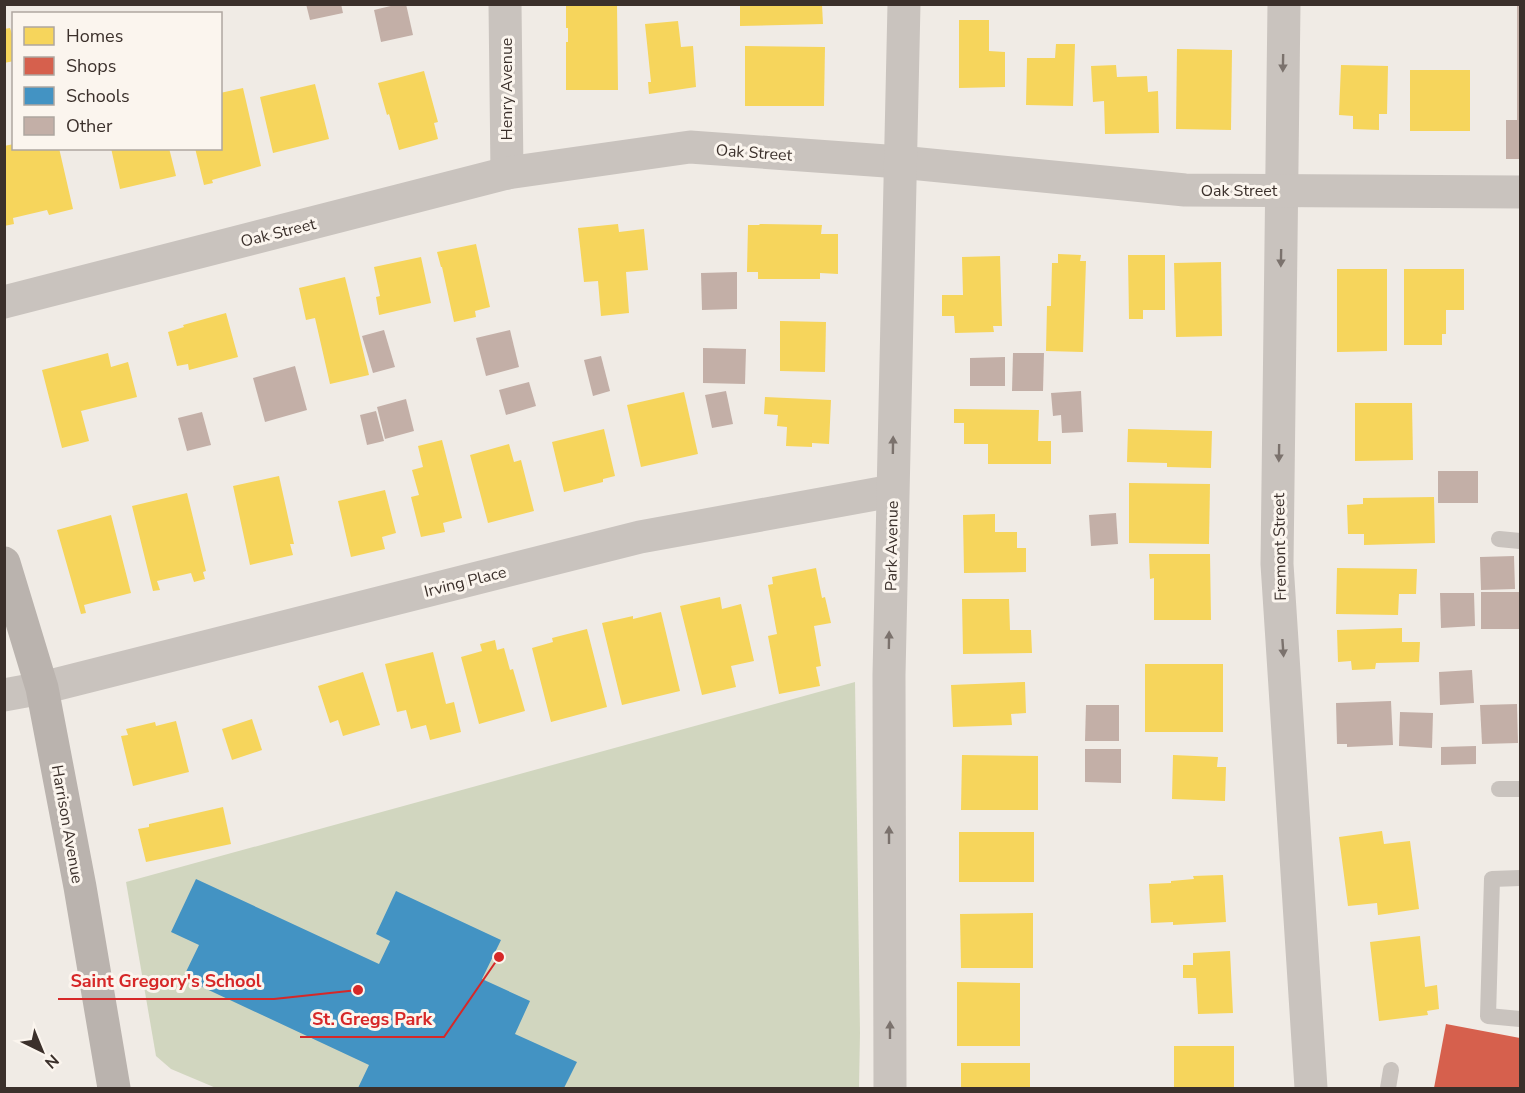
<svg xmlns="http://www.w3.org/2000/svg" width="1525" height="1093" font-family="'Nunito Sans',sans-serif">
  <rect width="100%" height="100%" fill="#f0ebe5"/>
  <polygon fill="#d1d6bf" points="855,682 860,1033 859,1088 216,1088 171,1069 156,1056 126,882"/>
  <g fill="#f6d55c">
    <polygon points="566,4 617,4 618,90 566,90 566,42 568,42 568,28 566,28"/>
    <polygon points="740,5 822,5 823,24 740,26"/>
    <polygon points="959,20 989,20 989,51 1005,52 1005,87 959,88"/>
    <polygon points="678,21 681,47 693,46 696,87 649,94 648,82 651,82 645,24"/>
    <polygon points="10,28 14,40 14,61 4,63 4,29"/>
    <polygon points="1056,44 1075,44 1073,106 1026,105 1027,58 1055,58"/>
    <polygon points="745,46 825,47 824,106 745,106"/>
    <polygon points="1177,49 1232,50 1231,130 1176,129"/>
    <polygon points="1116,65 1117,77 1147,76 1148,92 1158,91 1159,133 1105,134 1104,101 1093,102 1091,66"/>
    <polygon points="1341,65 1388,66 1387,114 1379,114 1379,130 1353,129 1353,116 1339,115"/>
    <rect x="1410" y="70" width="60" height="61"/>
    <polygon points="424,71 438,122 434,123 438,139 399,150 389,114 387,115 378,83"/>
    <polygon points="315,84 329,139 273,153 260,97"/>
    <polygon points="243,88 261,166 212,180 213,183 204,185 195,148 220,148 220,93"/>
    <polygon points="14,144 14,148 59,148 73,209 49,215 47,210 13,218 14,224 4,226 4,146"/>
    <polygon points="111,148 169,148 176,176 120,189"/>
    <polygon points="618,224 619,232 644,229 648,270 626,272 629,313 601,316 598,281 584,282 578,228"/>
    <polygon points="760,224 822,225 821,234 838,234 838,274 820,273 820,279 758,279 758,272 747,272 748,225 759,225"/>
    <polygon points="476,244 490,307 475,311 476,317 454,322 442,267 441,267 437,252"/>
    <polygon points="1058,254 1081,255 1080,261 1086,261 1083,352 1046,351 1047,306 1051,306 1052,263 1058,263"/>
    <polygon points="1128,255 1165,255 1165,310 1143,310 1143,319 1129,319"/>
    <polygon points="1000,256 1002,326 993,326 994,332 955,333 954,316 942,316 942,295 963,295 962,257"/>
    <polygon points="421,257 431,303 379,315 376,297 380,296 374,267"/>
    <polygon points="1221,262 1222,336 1176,337 1174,263"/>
    <polygon points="1337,269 1387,269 1387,351 1337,352"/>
    <polygon points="1404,269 1464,269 1464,310 1446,310 1446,334 1442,334 1442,345 1404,345"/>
    <polygon points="345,277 369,375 330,384 315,318 306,320 299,288"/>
    <polygon points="226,313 238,357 189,370 188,364 177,366 168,332 184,327 183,325"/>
    <polygon points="780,321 826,322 825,372 780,371"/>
    <polygon points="108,353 111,367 128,362 137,397 81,411 89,441 62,448 42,370"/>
    <polygon points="684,392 698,454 641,467 627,405"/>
    <polygon points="765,397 831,400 829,444 812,443 812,447 786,446 787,427 777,426 778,415 764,414"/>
    <polygon points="1355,403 1412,403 1413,460 1355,461"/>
    <polygon points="954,409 1039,410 1038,441 1051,441 1051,464 988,464 988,444 964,444 964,423 954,423"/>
    <polygon points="604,429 615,476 603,479 603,482 564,492 552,442"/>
    <polygon points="1128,429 1212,431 1211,468 1167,467 1167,463 1127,462"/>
    <polygon points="442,440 462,518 443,523 445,532 421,537 411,497 419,495 412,470 423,467 418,446"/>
    <polygon points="509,444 514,462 521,460 534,511 488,523 470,455"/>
    <polygon points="279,476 294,544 290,544 293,555 250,565 233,486"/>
    <polygon points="1129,483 1210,484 1209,544 1129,543"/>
    <polygon points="385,490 396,533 382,537 385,549 351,557 338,501"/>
    <polygon points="187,493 206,571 203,572 205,579 194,582 191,573 157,581 160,590 153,591 132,506"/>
    <polygon points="1434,497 1435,543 1364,545 1364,534 1348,534 1347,505 1363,504 1363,498"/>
    <polygon points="995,514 995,532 1017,532 1017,548 1026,548 1026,572 964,573 963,515"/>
    <polygon points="111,515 131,593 84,605 86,613 81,614 57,530"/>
    <polygon points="1149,554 1210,554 1211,620 1154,620 1154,578 1150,579"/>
    <polygon points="816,568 822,598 825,597 831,623 814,626 821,666 816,667 820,686 779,694 768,636 777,634 768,585 773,584 772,577"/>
    <polygon points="1337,568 1417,569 1416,594 1399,594 1398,615 1336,614"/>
    <polygon points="720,597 722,609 741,604 754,661 731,666 736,687 702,695 680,606"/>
    <polygon points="962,599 1009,599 1010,630 1031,630 1032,653 963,654"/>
    <polygon points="661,612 680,691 622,705 602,623 633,616 633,619"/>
    <polygon points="1402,628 1402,642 1420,642 1419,662 1376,663 1375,669 1352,670 1351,661 1338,662 1337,630"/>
    <polygon points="587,629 607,707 551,722 532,648 553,642 552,638"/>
    <polygon points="495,640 497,650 504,648 510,670 513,669 525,711 479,724 461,657 482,651 480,644"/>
    <polygon points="433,652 446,704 454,702 461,732 430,740 426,725 411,729 406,710 397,712 385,664"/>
    <rect x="1145" y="664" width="78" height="68"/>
    <polygon points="363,672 380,725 343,736 338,720 330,723 318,686"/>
    <polygon points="1025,682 1026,713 1011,714 1012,725 953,727 951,685"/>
    <polygon points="252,719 262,750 232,760 222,729"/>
    <polygon points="176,721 189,772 133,786 121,736 128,735 126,729 155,722 156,726"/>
    <polygon points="962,755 1038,756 1038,810 961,810"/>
    <polygon points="1173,755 1218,757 1217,767 1226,767 1225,801 1172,799"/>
    <polygon points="223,807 231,844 146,862 138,829 149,827 149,824"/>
    <polygon points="1382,831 1384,844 1410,841 1419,909 1378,915 1377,903 1348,906 1339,837"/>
    <rect x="959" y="832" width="75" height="50"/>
    <polygon points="1223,875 1226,922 1173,925 1173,922 1151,923 1149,884 1171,883 1171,881 1194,879 1193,876"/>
    <polygon points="1033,913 1033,968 961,968 960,914"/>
    <polygon points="1420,936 1425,987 1437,985 1439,1009 1427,1011 1428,1015 1379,1021 1370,942"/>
    <polygon points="1230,951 1233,1013 1198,1014 1196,978 1183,978 1183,965 1193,965 1193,953"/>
    <polygon points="957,982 1020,983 1020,1046 957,1046"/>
    <rect x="1174" y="1046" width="60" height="42"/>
    <rect x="961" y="1063" width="69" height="25"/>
  </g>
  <polygon fill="#d6604d" points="1446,1024 1520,1038 1520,1088 1434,1088"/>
  <polygon fill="#4393c3" points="196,879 379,964 390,941 376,934 396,891 501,940 482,979 530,1001 515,1034 577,1062 564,1088 358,1088 369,1065 183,978 199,945 171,932"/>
  <g fill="#c3afa7">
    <polygon points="306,4 341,4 343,13 310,20"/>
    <polygon points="399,4 406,4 413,35 381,42 374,10"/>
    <polygon points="1517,4 1520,4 1520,159 1506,159 1506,120 1517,120"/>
    <polygon points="737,272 737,309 702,310 701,273"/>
    <polygon points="384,330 395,367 373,373 362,336"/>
    <polygon points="510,330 519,367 486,376 476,338"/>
    <polygon points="703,348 746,349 745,384 703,383"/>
    <polygon points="1013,353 1044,353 1043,391 1012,391"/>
    <polygon points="601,356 610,391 593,396 584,360"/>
    <polygon points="1005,357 1005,386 970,386 970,358"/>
    <polygon points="295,366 307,410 265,422 253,378"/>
    <polygon points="529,382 536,406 506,415 499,390"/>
    <polygon points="726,391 733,424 712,428 705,395"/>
    <polygon points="1081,391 1083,432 1062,433 1061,415 1053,416 1051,393"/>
    <polygon points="406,399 414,431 385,439 377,407"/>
    <polygon points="376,411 384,441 367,445 360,415"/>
    <polygon points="202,412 211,445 187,451 178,418"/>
    <rect x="1438" y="471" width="40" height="32"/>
    <polygon points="1116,513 1118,544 1091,546 1089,515"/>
    <polygon points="1514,556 1515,589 1481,590 1480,557"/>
    <rect x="1481" y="592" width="39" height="37"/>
    <polygon points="1440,593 1474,593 1475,626 1441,628"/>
    <polygon points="1472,670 1474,703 1440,705 1439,672"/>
    <polygon points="1391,701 1393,745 1347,747 1347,744 1337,744 1336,703"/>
    <polygon points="1517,704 1518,743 1482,744 1480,705"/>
    <polygon points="1086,705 1119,705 1119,741 1085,741"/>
    <polygon points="1400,712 1433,713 1432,748 1399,746"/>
    <polygon points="1476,746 1476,764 1441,765 1441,747"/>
    <polygon points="1085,749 1121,749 1121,783 1085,782"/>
  </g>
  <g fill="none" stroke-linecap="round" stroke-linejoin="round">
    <g stroke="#c9c3be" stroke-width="16">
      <polyline points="1499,539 1520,541"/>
      <polyline points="1499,789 1520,789"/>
      <polyline points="1520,878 1492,879 1488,1016 1520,1019"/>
      <polyline points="1388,1088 1391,1070"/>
    </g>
    <g stroke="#c9c3be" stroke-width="33">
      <polyline points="505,4 507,173"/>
      <polyline points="1284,4 1277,564 1311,1088"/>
      <polyline points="4,302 507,173 690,147 900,162 1185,190 1520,192"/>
      <polyline points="4,695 42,688 640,537 892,491"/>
      <polyline points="890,1088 889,675 904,4"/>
    </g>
    <polyline stroke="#bab3ae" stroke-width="33" points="4,563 42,688 80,887 114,1088"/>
  </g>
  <defs><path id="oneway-solid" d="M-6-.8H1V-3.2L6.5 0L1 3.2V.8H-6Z" transform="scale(1.5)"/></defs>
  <g fill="#7b726d">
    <use href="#oneway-solid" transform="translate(1283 63) rotate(91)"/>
    <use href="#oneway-solid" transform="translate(1281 258) rotate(91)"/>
    <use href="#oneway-solid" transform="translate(893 445) rotate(-89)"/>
    <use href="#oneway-solid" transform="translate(1279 453) rotate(91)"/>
    <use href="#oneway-solid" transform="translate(889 640) rotate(-89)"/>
    <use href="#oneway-solid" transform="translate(1283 648) rotate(86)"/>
    <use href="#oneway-solid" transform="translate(889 835) rotate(-90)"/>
    <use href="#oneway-solid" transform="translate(890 1030) rotate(-90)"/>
  </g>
  <g text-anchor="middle" stroke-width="6" stroke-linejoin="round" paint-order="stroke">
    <g font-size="16" fill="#3b302b" stroke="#fbf5ee">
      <text transform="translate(506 89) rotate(-90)" y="6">Henry Avenue</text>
      <text transform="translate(754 152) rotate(4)" y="6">Oak Street</text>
      <text x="1239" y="196">Oak Street</text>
      <text transform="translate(278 232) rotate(-14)" y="6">Oak Street</text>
      <text transform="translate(891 546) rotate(-89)" y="6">Park Avenue</text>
      <text transform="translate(1279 547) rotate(-91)" y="6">Fremont Street</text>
      <text transform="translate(465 581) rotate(-14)" y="6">Irving Place</text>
      <text transform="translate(68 824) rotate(80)" y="6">Harrison Avenue</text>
    </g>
  </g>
  <path fill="none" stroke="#d62828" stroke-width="2" d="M358 990L274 999H58M499 957L444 1037H300"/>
  <g fill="#d62828" stroke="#fbf5ee" stroke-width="2">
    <circle cx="358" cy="990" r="6"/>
    <circle cx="499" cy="957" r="6"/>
  </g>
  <g font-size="18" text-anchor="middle" font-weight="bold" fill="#d62828" stroke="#fbf5ee" stroke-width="6" stroke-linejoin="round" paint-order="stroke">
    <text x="166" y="987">Saint Gregory's School</text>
    <text x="372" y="1025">St. Gregs Park</text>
  </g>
  <rect width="1525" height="1093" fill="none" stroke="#3b302b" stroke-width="12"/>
  <rect x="12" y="12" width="210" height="138" fill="#fbf5ee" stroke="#aea6a0" stroke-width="1.5"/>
  <rect x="24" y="27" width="30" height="18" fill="#f6d55c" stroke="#aea6a0" stroke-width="1.5"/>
  <text x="66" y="42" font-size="18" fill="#3b302b">Homes</text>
  <rect x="24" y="57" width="30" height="18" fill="#d6604d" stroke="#aea6a0" stroke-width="1.5"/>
  <text x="66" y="72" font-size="18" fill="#3b302b">Shops</text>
  <rect x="24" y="87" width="30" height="18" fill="#4393c3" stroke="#aea6a0" stroke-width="1.5"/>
  <text x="66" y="102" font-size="18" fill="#3b302b">Schools</text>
  <rect x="24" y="117" width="30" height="18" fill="#c3afa7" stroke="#aea6a0" stroke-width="1.5"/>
  <text x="66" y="132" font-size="18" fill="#3b302b">Other</text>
  <g transform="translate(42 1051) rotate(137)" stroke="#fbf5ee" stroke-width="4.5" paint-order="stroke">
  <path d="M0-4.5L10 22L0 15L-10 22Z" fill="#3b302b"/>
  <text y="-9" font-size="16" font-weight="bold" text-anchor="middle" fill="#3b302b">N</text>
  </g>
</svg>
